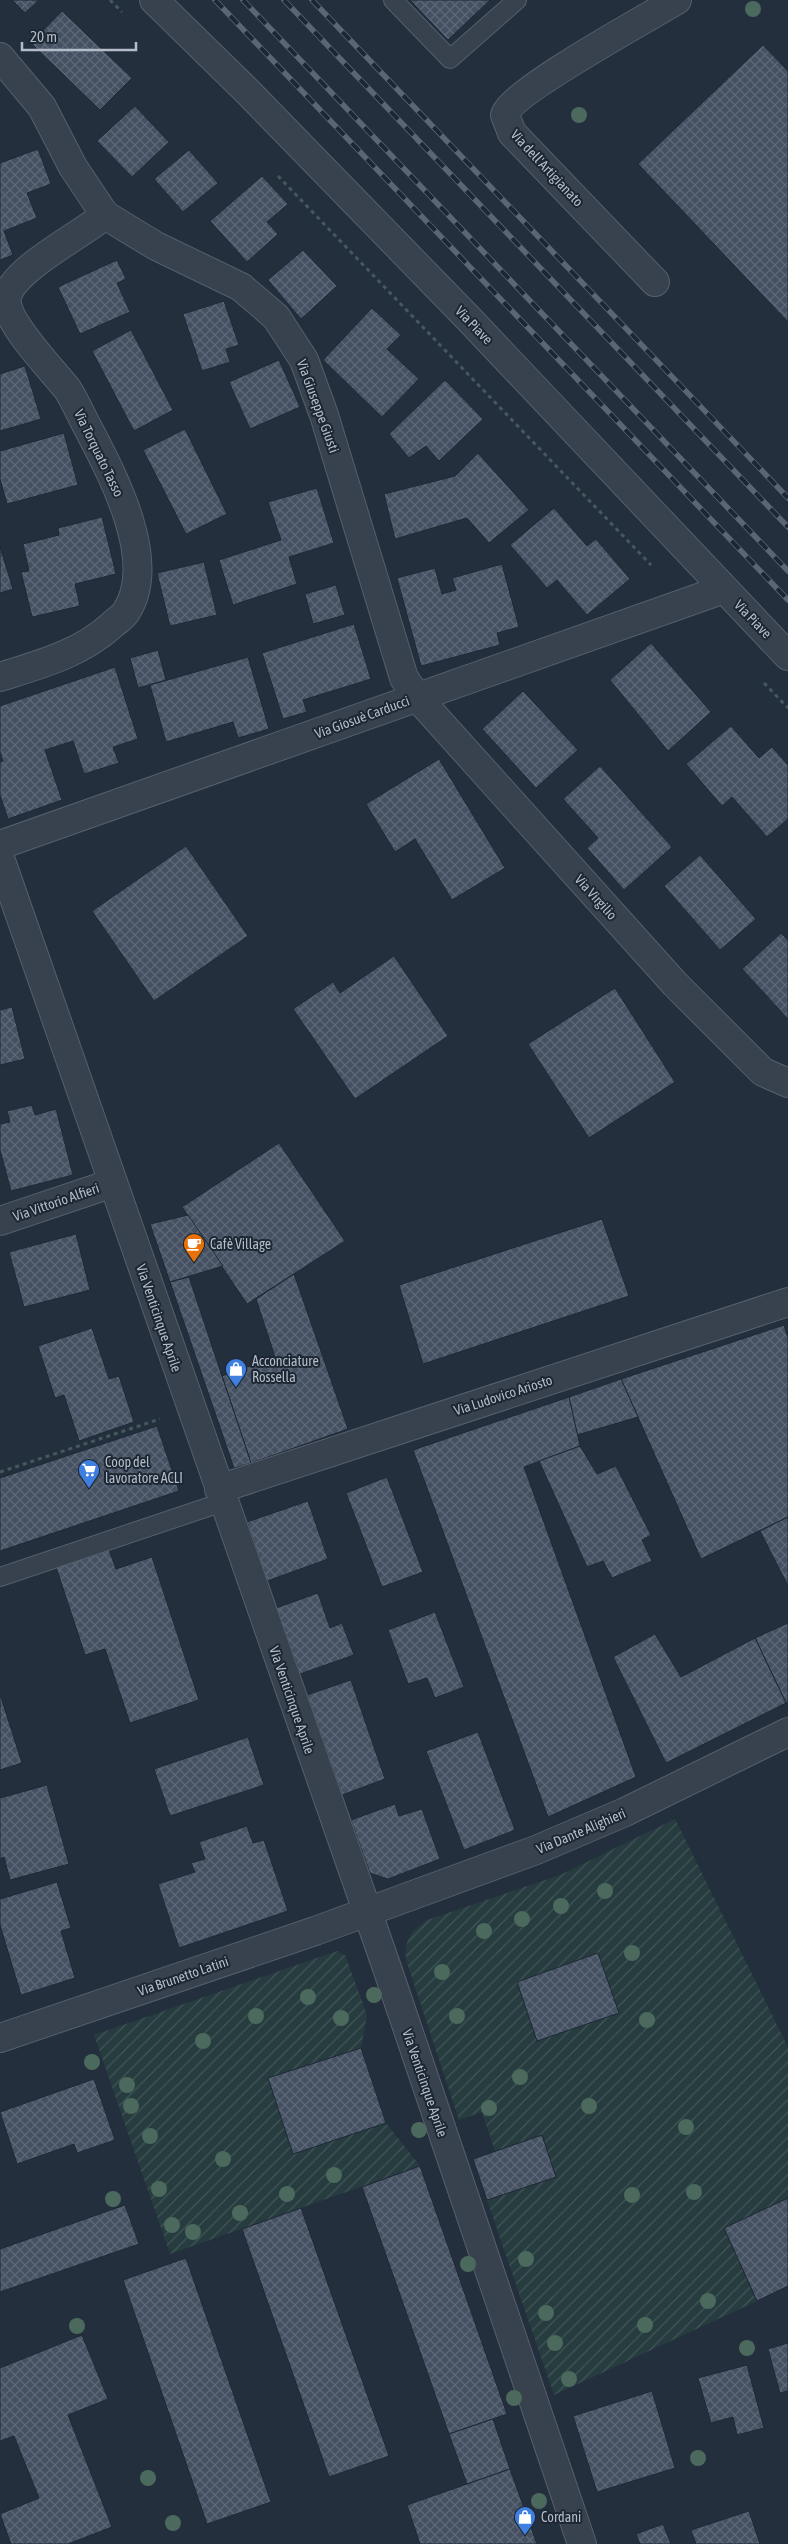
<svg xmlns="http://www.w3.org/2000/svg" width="788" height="2544" font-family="'Asap Condensed',sans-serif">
  <defs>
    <pattern id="garden-furrows" width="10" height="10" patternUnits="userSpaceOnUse" patternTransform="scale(1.25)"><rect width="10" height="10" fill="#263c3f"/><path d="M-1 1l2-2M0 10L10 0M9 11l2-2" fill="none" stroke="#435659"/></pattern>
    <pattern id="building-cross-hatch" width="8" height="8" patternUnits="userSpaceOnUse" patternTransform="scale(1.25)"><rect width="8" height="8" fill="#455162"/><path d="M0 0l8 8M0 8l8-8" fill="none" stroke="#5d6877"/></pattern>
  </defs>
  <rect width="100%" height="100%" fill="#242f3e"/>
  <g fill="url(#garden-furrows)">
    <path d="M 675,1819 L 788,2047 L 788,2198 L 724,2228 L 757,2301 L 554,2395 L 487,2200 L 555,2177 L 541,2135 L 495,2151 L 482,2112 L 459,2120 L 406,1960 C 405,1939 410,1932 427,1920 L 560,1875 Z"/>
    <polygon points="337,1951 345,1955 367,2015 361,2048 269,2078 294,2154 386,2123 420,2166 170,2254 94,2035"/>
  </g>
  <g fill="url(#building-cross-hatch)" stroke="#1f2835">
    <polygon points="12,0 39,0 25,13"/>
    <polygon points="410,0 490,0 448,40"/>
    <polygon points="62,11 132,78 100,110 31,43"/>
    <polygon points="763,45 788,71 788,322 638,164"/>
    <polygon points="135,106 169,142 132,177 97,141"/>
    <polygon points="38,149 51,184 27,193 37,218 4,231 13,255 0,260 0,163"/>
    <polygon points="189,150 218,183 183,212 154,179"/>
    <polygon points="262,176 288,204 267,222 278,234 247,262 210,221"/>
    <polygon points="303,250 337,286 301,319 268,280"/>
    <polygon points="117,260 126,279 117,283 130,312 80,334 58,287"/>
    <polygon points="224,301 239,345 226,349 230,362 202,371 183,314"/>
    <polygon points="372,308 401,335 387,349 419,379 382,417 323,360"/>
    <polygon points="131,330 173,410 134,431 92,351"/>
    <polygon points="279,360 300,407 250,429 229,382"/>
    <polygon points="25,366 41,419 0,431 0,374"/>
    <polygon points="445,380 483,419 439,461 426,446 409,458 389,434"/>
    <polygon points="185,429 227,514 186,534 143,450"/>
    <polygon points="64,433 78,485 7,504 0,479 0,451"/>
    <polygon points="478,453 529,510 489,543 467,518 395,539 384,494 455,476"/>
    <polygon points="317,488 334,543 289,557 297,584 233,605 219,560 281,540 268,502"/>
    <polygon points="554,508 587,546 596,539 630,579 587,615 557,580 547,588 510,545"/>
    <polygon points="102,517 116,574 75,584 80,606 32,617 21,572 29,571 23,544 59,535 58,528"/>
    <polygon points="0,547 13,589 0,593"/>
    <polygon points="204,562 217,615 170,626 157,573"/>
    <polygon points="502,564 519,627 497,633 500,645 421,666 397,578 435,568 442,594 456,590 452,578"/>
    <polygon points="336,585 345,615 313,624 305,594"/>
    <polygon points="354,624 371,679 303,700 307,712 283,719 262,653"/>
    <polygon points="651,643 711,712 668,751 610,680"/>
    <polygon points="158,650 166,680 138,688 130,658"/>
    <polygon points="248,657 269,729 238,738 233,722 166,742 150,685"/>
    <polygon points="115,667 138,739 113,747 119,763 84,774 73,741 45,750 62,800 8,819 0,795 0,762 3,761 0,752 0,706"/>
    <polygon points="523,691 578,750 536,788 482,729"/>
    <polygon points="731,726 759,758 772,747 788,765 788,819 767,837 732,797 722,806 686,764"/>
    <polygon points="439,759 505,868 452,900 415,839 395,852 366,804"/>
    <polygon points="600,766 672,847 624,890 587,848 598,838 563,799"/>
    <polygon points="186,846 248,936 154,1001 92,911"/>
    <polygon points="700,855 756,919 720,950 664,886"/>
    <polygon points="781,933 788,940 788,1019 742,969"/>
    <polygon points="394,956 448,1036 355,1099 293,1009 333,982 340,993"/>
    <polygon points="615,988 675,1082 589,1138 528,1044"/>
    <polygon points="12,1007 25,1059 0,1065 0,1010"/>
    <polygon points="32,1105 35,1115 56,1109 73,1175 11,1191 0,1150 0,1124 10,1122 7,1111"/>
    <polygon points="279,1143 345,1241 247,1304 182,1207"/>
    <polygon points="188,1215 223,1266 170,1282 150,1224"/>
    <polygon points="602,1219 629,1296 423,1364 399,1285"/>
    <polygon points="76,1234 90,1290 24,1307 9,1252"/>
    <polygon points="294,1274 348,1429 251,1463 222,1376 275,1357 256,1299"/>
    <polygon points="189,1277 251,1463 234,1468 170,1282"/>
    <polygon points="784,1325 788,1338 788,1517 701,1559 621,1379"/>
    <polygon points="92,1328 109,1379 119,1376 134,1422 79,1441 64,1395 55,1398 38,1346"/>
    <polygon points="621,1379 638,1417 577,1435 569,1397"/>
    <polygon points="569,1397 580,1446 524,1467 636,1777 548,1817 413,1450"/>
    <polygon points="157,1426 179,1491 0,1551 0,1478"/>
    <polygon points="580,1446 597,1474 616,1466 651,1535 642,1540 652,1561 612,1578 603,1561 587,1567 539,1461"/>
    <polygon points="387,1477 423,1572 382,1587 346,1493"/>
    <polygon points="308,1501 328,1559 267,1581 247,1522"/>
    <polygon points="788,1517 788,1586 760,1531"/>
    <polygon points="109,1550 116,1569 152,1557 199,1700 130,1723 105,1649 85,1655 56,1567"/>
    <polygon points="318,1593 330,1628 342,1623 354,1655 300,1674 276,1608"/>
    <polygon points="435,1612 464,1687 435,1698 427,1678 408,1684 388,1630"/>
    <polygon points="788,1623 788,1702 786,1703 755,1638"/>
    <polygon points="655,1634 681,1677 755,1638 786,1703 666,1763 613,1657"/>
    <polygon points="351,1680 385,1779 342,1795 307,1695"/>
    <polygon points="0,1694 22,1763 0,1770"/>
    <polygon points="478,1732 515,1830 464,1850 426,1751"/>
    <polygon points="248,1737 264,1785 170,1816 154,1769"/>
    <polygon points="47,1785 69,1864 10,1880 4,1857 0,1859 0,1798"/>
    <polygon points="395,1804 399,1816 422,1809 440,1859 388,1879 370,1873 351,1820"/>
    <polygon points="247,1826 253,1843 264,1840 288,1911 179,1948 158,1884 195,1872 191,1863 205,1859 199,1842"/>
    <polygon points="57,1882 71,1928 61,1931 75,1978 21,1995 0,1925 0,1899"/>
    <polygon points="598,1953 619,2013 537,2041 517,1982"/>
    <polygon points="361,2048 386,2123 293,2154 268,2078"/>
    <polygon points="94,2079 115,2140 77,2153 74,2144 17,2164 0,2112"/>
    <polygon points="542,2135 556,2177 487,2200 473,2159"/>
    <polygon points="420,2166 507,2414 449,2434 362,2187"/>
    <polygon points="788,2198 788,2286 757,2301 724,2228"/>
    <polygon points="125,2205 139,2244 0,2292 0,2249"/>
    <polygon points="301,2208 389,2456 329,2477 242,2229"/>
    <polygon points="186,2258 271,2502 207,2524 123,2280"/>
    <polygon points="82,2335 108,2399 68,2415 112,2527 68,2544 11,2544 0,2514 39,2498 14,2436 0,2441 0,2368"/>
    <polygon points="788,2343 788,2391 780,2393 768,2349"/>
    <polygon points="747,2365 764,2428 737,2435 733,2417 711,2423 698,2378"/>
    <polygon points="652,2391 675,2468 597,2492 573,2416"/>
    <polygon points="493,2419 510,2469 467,2484 449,2434"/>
    <polygon points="510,2469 537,2544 420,2544 407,2505"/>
    <polygon points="749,2511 760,2544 696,2544 691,2530"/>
    <polygon points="663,2524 671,2544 640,2544 636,2534"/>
  </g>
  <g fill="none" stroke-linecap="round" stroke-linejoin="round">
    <g stroke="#565f6c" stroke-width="20">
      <g id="service">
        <polyline points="393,0 450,59 517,0"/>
        <polyline points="0,1577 223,1502"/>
      </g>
    </g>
    <g stroke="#565f6c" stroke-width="30">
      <g id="minor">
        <polyline points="154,0 247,91 469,319 788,656"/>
        <polyline points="0,57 42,107 73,167 105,215 156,246 241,287 276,317 304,360 324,415 404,678 417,697 675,984 763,1072 788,1083"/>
        <path d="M 655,282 L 512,133 L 505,115 C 511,92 649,17 677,0"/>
        <path d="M 0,677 C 41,664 80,654 112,625 C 116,621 123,617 126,612 C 159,562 113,476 89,430 C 82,417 76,403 68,390 C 53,370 3,321 7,297 C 13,269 83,234 105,215"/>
        <polyline points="0,845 724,589"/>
        <polyline points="0,858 387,1968 582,2544"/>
        <polyline points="0,1221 113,1183"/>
        <polyline points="219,1489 788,1302"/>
        <polyline points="0,2038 315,1931 536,1850 625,1812 788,1732"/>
      </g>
    </g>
    <g stroke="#44595c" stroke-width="3" stroke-dasharray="4 4" stroke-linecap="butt">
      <polyline points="110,0 122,12"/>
      <polyline points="278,176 651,565"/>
      <polyline points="764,683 788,708"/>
      <polyline points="0,1472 160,1419"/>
    </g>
    <use href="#service" stroke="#38414e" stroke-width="18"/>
    <use href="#minor" stroke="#38414e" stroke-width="28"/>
    <g stroke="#5a6575" stroke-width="5.5">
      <g id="rail">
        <polyline points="215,0 788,600"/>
        <polyline points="243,0 788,571"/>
        <polyline points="284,0 788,527"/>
        <polyline points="312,0 788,498"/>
      </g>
    </g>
    <use href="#rail" stroke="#1d2633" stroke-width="4" stroke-dasharray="11" stroke-linecap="butt"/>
  </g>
  <g fill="#4b6a5d">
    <circle cx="753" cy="9" r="8"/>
    <circle cx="579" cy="115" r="8"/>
    <circle cx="605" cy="1891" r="8"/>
    <circle cx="561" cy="1906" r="8"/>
    <circle cx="522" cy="1919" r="8"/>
    <circle cx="484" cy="1931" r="8"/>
    <circle cx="632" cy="1953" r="8"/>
    <circle cx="442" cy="1972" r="8"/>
    <circle cx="374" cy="1995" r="8"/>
    <circle cx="308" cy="1997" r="8"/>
    <circle cx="256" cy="2016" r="8"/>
    <circle cx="457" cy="2016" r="8"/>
    <circle cx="341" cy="2018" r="8"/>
    <circle cx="647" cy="2020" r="8"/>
    <circle cx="203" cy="2041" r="8"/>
    <circle cx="92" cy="2062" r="8"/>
    <circle cx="520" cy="2077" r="8"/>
    <circle cx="127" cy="2085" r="8"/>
    <circle cx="131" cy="2106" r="8"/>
    <circle cx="589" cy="2106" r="8"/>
    <circle cx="489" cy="2108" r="8"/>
    <circle cx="686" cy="2127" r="8"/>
    <circle cx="419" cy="2130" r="8"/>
    <circle cx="150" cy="2136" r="8"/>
    <circle cx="223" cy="2159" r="8"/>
    <circle cx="334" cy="2175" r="8"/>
    <circle cx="159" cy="2189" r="8"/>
    <circle cx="694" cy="2192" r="8"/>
    <circle cx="287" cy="2194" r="8"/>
    <circle cx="632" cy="2195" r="8"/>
    <circle cx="113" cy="2199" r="8"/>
    <circle cx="240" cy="2213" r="8"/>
    <circle cx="172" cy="2225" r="8"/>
    <circle cx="193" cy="2232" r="8"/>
    <circle cx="526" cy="2259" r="8"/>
    <circle cx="468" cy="2264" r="8"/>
    <circle cx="708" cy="2301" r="8"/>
    <circle cx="546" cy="2313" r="8"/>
    <circle cx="645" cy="2325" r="8"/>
    <circle cx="77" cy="2326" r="8"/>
    <circle cx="555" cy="2343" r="8"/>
    <circle cx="747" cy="2348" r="8"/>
    <circle cx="569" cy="2379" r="8"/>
    <circle cx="514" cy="2398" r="8"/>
    <circle cx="698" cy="2458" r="8"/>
    <circle cx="148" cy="2478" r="8"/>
    <circle cx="539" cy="2501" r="8"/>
    <circle cx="173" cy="2523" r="8"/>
  </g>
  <defs>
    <g id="cafe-pin" transform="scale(1.125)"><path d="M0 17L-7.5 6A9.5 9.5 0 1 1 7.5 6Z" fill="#e8710a" stroke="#1d2633"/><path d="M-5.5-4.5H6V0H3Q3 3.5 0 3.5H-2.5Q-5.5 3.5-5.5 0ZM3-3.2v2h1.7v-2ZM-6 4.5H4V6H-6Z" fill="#fff"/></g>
    <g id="shop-pin" transform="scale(1.125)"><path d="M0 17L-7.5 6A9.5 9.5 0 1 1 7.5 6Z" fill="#3f7fe0" stroke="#1d2633"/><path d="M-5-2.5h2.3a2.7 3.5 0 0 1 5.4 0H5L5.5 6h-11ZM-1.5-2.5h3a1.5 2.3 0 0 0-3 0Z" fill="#fff"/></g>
    <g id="supermarket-pin" transform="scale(1.125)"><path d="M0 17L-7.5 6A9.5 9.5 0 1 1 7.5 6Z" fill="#3f7fe0" stroke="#1d2633"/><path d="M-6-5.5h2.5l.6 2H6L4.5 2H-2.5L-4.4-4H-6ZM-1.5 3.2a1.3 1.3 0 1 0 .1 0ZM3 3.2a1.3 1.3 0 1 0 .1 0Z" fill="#fff"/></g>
  </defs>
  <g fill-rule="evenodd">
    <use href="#cafe-pin" x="194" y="1244"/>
    <use href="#shop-pin" x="236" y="1369"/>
    <use href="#supermarket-pin" x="89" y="1470"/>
    <use href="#shop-pin" x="525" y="2517"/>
  </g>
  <g text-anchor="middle" stroke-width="4" stroke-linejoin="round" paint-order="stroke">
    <g font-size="14" fill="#b4bcc9" stroke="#1d2633">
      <text transform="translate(547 168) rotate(47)" y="5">Via dell'Artigianato</text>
      <text transform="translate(474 325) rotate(46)" y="5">Via Piave</text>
      <text transform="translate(318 406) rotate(70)" y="5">Via Giuseppe Giusti</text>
      <text transform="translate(99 453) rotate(64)" y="5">Via Torquato Tasso</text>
      <text transform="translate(753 619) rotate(46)" y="5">Via Piave</text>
      <text transform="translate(362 717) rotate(-20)" y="5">Via Giosuè Carducci</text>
      <text transform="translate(596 897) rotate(48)" y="5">Via Virgilio</text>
      <text transform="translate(56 1202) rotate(-19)" y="5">Via Vittorio Alfieri</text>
      <text transform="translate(159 1318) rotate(71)" y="5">Via Venticinque Aprile</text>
      <text transform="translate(503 1395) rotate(-18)" y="5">Via Ludovico Ariosto</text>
      <text transform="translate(292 1700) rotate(71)" y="5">Via Venticinque Aprile</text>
      <text transform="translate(581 1831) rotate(-23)" y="5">Via Dante Alighieri</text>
      <text transform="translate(183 1976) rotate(-19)" y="5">Via Brunetto Latini</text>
      <text transform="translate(425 2083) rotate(71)" y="5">Via Venticinque Aprile</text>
    </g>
    <g font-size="14" fill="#b4bcc9" stroke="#1d2633" text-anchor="start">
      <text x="210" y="1249">Cafè Village</text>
      <text x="252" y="1366">Acconciature<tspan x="252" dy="16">Rossella</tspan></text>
      <text x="105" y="1467">Coop del<tspan x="105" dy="16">lavoratore ACLI</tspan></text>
      <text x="541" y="2522">Cordani</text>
    </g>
  </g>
  <path d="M22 42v8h114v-8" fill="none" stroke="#b4bcc9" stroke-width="2.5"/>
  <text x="30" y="42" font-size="15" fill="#b4bcc9" stroke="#1d2633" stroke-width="4" paint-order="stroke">20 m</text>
</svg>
